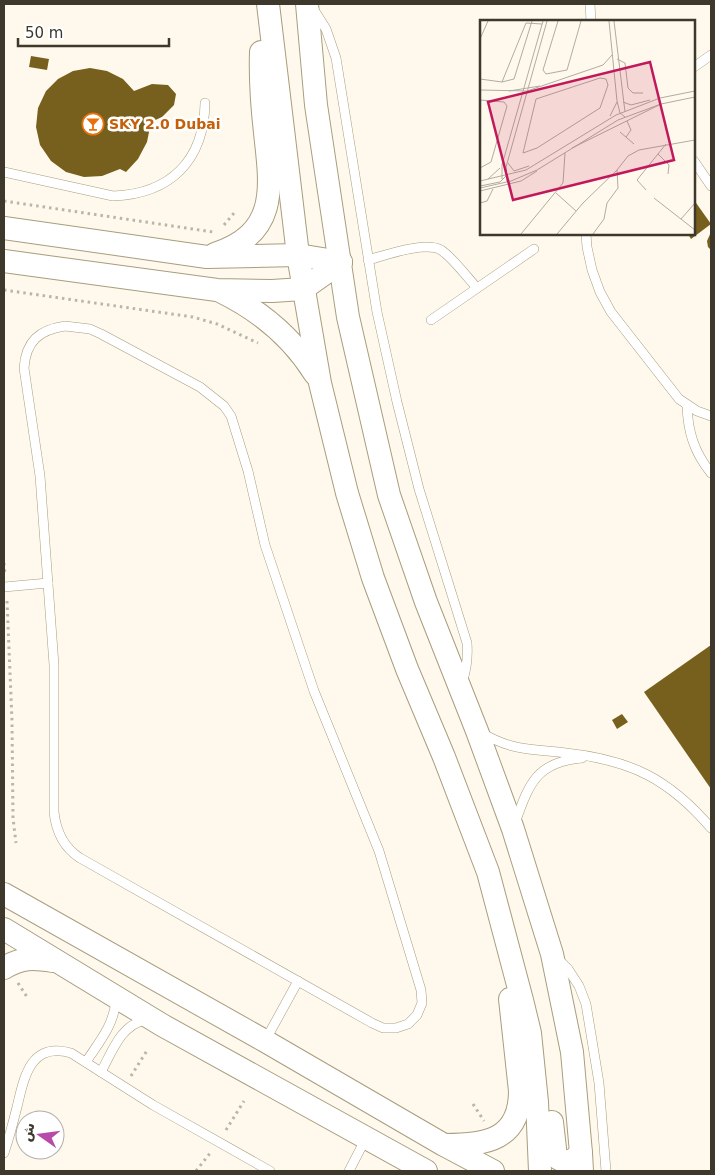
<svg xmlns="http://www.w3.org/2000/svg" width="715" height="1175" font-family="'DejaVu Sans',Vazirmatn,sans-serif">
  <rect width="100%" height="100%" fill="#fef9ec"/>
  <g fill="#77601e">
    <polygon points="31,56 49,59 47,70 29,67"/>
    <polygon points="90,68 107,71 123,79 134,91 152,84 168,85 176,94 174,105 162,117 151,122 147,142 138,159 126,172 120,169 102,176 84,177 66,172 51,161 40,145 36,127 38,108 46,91 58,79 73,71"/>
    <polygon points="694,200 711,224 691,239 688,234 694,234"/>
    <polygon points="711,232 711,250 708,247 707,241"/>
    <polygon points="711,645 711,789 644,692"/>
    <polygon points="622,714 628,722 617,729 612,720"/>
  </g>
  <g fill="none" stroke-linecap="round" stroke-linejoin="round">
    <g stroke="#a99d7e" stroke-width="10">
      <g id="service">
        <polyline points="590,4 591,21"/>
        <path d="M 314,10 L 326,29 L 336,58 L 377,312 L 397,402 L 419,489 L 467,643 C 468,657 467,669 462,682"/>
        <polyline points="694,67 711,55"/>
        <polyline points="694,161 711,186"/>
        <path d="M 4,172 L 113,196 C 170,194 204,161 205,103"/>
        <polyline points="586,234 587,247 592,270 600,292 611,312 679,399 697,411 711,416"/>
        <path d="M 368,260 C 386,255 425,241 441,250 C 453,258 467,277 477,288"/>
        <polyline points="431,320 534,249"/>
        <path d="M 65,326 L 90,329 L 101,334 L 200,387 L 224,406 L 231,416 L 248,471 L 265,545 L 314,691 L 379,851 L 421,990 L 422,1003 L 417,1015 L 408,1024 L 396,1028 L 383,1028 L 372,1023 L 80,858 C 63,847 56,831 54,812 L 54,665 L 40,476 L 24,368 C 26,341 39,330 65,326 Z"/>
        <path d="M 687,406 C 688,432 694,452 711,473"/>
        <polyline points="4,587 48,583"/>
        <path d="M 482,733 C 512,751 533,749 566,753 C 631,760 669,779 711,828"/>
        <path d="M 515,823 C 529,784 536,762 582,758"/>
        <polyline points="558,959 568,969 579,986 586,1004 599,1083 606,1171"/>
        <polyline points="265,1041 298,981"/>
        <path d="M 86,1062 C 99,1042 114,1025 116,1000"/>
        <path d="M 101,1072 C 112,1052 121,1024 146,1020"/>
        <path d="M 4,1153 C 9,1138 13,1123 17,1107 C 24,1078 30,1041 71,1053 L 153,1105 L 270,1171"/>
        <polyline points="349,1171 366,1138"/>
      </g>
    </g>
    <g stroke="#a99d7e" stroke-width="24">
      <g id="tertiary">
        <polyline points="268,4 298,255 320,383 347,493 373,578 407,669 444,757 488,872 522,1000 530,1033 537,1102 540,1171"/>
        <polyline points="307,4 316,105 348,317 389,495 426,602 477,731 513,829 552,954 572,1052 581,1153 582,1171"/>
        <polyline points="4,228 207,257 298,255 341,262"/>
        <path d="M 215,254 C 279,233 271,187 265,133 C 262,106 260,80 261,52"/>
        <polyline points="4,261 217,290 272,291 303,289 341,262"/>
        <path d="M 220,291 C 259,310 292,337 315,374"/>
        <polyline points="4,894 265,1041 444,1145 493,1171"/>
        <polyline points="4,929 162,1025 426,1171"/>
        <path d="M 4,968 C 22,957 33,958 53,961"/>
        <path d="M 552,1122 L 556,1157 C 566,1165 573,1161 581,1153"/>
        <path d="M 445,1145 C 486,1145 520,1140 520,1091 L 510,999"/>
      </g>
    </g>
    <g stroke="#bab5a8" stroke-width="3" stroke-dasharray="2.5 4" stroke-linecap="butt">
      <polyline points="4,201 213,232"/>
      <polyline points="224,225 234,213"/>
      <polyline points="4,290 193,317 217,324 258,343"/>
      <polyline points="4,563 5,575"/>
      <polyline points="7,601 12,721 13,818 16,843"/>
      <polyline points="18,983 27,997"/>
      <polyline points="131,1076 148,1049"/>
      <polyline points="473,1104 484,1121"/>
      <polyline points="226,1130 244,1101"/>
      <polyline points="196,1171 211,1152"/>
    </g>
    <use href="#service" stroke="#fff" stroke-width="9"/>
    <use href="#tertiary" stroke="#fff" stroke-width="22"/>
  </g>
  <defs>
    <g id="bar-ring" transform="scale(1.125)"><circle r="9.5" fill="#fff" stroke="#e8710a" stroke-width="1.5"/><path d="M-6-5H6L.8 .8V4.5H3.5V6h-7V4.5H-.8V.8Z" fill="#e8710a"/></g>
  </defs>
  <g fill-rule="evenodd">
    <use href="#bar-ring" x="93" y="124"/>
  </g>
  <g text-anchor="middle" stroke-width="5" stroke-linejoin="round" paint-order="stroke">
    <g font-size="14" font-weight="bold" fill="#c56008" stroke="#fff" text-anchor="start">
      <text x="109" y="129">SKY 2.0 Dubai</text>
    </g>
  </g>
  <g transform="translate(480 20)">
    <rect width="215" height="215" fill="#fef9ec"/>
    <path fill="none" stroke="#b1ac9f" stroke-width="1" d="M 78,1 L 63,50 L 66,54 L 87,50 L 101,1M 129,1 L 137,81 L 140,93 L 145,97M 134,1 L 145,92M 0,19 L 8,1M 137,39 L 145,43 L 148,68 L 153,73 L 163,73M 120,58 L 126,59 L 128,65 L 120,88 L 57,128 L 43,133 L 56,79 ZM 0,59 L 22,62 L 34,59 L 52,1M 22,62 L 46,3 L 62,4M 0,70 L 47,71 L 123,45 L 132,35M 29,71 L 60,66M 0,80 L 24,82 L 27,86 L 11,142 L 0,148M 143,82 L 151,85 L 170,80M 130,96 L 137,82M 140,112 L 154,124M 146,117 L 151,110 L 147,101M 92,128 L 179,85M 178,134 L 189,145 L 188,154M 28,143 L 34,151 L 49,146M 8,159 L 20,148M 22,159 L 22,145 L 63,1M 0,161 L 46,150 L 136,95 L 180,78 L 215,71M 27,162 L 26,147 L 67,1M 0,166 L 20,162 L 26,156M 0,168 L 31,161 L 57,150 L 138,100 L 181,84 L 215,77M 166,170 L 157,160 L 186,124M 0,171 L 41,161 L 57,151M 76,173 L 96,191M 174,178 L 215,210M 0,183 L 7,181 L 13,169M 201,199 L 215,183M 41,214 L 83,163 L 85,133M 77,214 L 103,183 L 137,150M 113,214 L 124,199 L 127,183 L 138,168 L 137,150 L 148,136 L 159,130 L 215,120"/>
    <path fill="#c2185b" fill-opacity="0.15" stroke="#c2185b" stroke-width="2.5" d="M 170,42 L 194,140 L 33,180 L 8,82 Z"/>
    <rect width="215" height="215" fill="none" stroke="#3d382b" stroke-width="2.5"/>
  </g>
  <rect width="715" height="1175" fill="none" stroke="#3d382b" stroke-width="10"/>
  <g transform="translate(40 1135) rotate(284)"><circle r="24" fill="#ffffff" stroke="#b1afaa"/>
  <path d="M0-4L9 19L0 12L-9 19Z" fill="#b74baa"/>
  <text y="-8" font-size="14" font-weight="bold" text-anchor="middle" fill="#3d382b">ش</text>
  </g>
  <path d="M18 38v8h151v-8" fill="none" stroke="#3d382b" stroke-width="2.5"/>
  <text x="25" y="38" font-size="15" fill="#3d382b" stroke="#ffffff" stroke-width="4" paint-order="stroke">50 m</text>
</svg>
